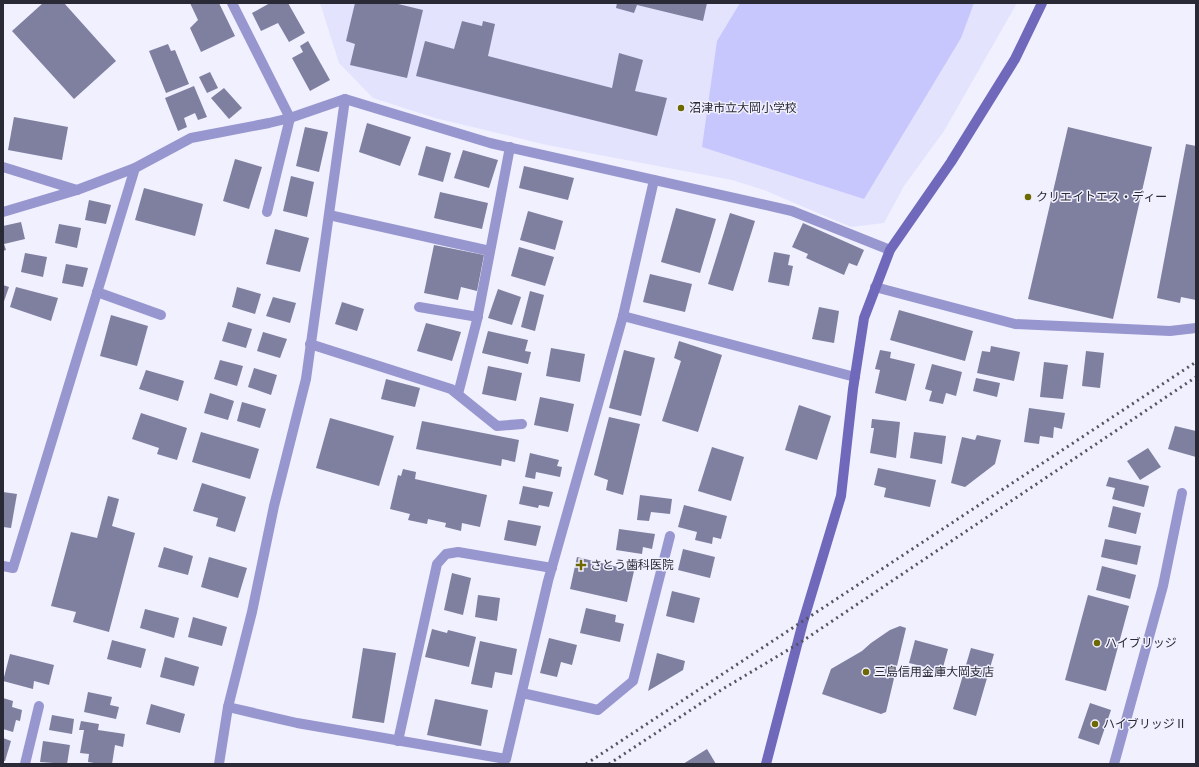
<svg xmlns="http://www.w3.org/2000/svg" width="1199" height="767" font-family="Jost,'Noto Sans JP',sans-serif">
  <rect width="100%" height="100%" fill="#f0f0ff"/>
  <polygon fill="#e3e3fe" points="320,3 1017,3 944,131 904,186 884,223 851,227 764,190 732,180 547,145 435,118 373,98 339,63"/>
  <polygon fill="#c7c6fd" points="740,3 974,3 961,38 864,199 702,147 717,41"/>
  <g fill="#7f7fa0">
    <polygon points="43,3 64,3 116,61 74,99 12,31"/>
    <polygon points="190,3 219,3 235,36 201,52 190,28 198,20"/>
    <polygon points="270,3 288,3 305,33 289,42 278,23 261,31 252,13"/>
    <polygon points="355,3 394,3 423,10 407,78 350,65 355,44 346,41"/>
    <polygon points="617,3 707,3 703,21 637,5 634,13 616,8"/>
    <polygon points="462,21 482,26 483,21 495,24 488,56 612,88 619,53 643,60 635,91 667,98 657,136 416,76 425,41 454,49"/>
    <polygon points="308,41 330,80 310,91 292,58 303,52 300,46"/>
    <polygon points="168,44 171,51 175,50 189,84 166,93 149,51"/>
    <polygon points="210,72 218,88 207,93 199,77"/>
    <polygon points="194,86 207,117 198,120 195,113 184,118 187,127 178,131 165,98"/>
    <polygon points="224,88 242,108 229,119 211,98"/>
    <polygon points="14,117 68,127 62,160 8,150"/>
    <polygon points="367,123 411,137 400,166 359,152"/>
    <polygon points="305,127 328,132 319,172 296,166"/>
    <polygon points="1068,127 1152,147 1113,319 1028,299"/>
    <polygon points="1186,144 1196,146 1196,300 1181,297 1180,303 1157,298"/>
    <polygon points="426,146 451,153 443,182 418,175"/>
    <polygon points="463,150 498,160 489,188 454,178"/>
    <polygon points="235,159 262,167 249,209 223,201"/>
    <polygon points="524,166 574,178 568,200 519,188"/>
    <polygon points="291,176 314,182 307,217 283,211"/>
    <polygon points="144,188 203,204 195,236 135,220"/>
    <polygon points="440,192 488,203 482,229 434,218"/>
    <polygon points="89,200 111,205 106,224 85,220"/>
    <polygon points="676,208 716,219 700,273 661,262"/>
    <polygon points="528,211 563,221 555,250 520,240"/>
    <polygon points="730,213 755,221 733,291 708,284"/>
    <polygon points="21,222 25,239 4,244 6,250 3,251 3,226"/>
    <polygon points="803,223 864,250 857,266 849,263 844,275 806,258 808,254 792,247"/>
    <polygon points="59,224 81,228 77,248 55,243"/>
    <polygon points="275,229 309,238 300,272 266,264"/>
    <polygon points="434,245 484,255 477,291 461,287 458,300 424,293"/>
    <polygon points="519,247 554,257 545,286 511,276"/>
    <polygon points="774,252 790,255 788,265 793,266 789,286 768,282"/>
    <polygon points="25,253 47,257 43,277 21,272"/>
    <polygon points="66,264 88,268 83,287 62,283"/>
    <polygon points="650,274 692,284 685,312 643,302"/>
    <polygon points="3,285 9,287 3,304"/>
    <polygon points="16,287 58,298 51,321 10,307"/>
    <polygon points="237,287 261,294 255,314 232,307"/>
    <polygon points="498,289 521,297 512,325 488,318"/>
    <polygon points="530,291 544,295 535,331 521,327"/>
    <polygon points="273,297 296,303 290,323 266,316"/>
    <polygon points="342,302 364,309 357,331 335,324"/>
    <polygon points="819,307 839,311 834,343 812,339"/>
    <polygon points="899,310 973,331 965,361 890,340"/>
    <polygon points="111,315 148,326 137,366 100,356"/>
    <polygon points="228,322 252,329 246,348 222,341"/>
    <polygon points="426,323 461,332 452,361 417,351"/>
    <polygon points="488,331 528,340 525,351 531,352 528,364 482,353"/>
    <polygon points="263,332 287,339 280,358 257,351"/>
    <polygon points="679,341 722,355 698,432 662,421 681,361 674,358"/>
    <polygon points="991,346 1020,352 1014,381 977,373 982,351 990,352"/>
    <polygon points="551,348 585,354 580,382 546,376"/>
    <polygon points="624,350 655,358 641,416 609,408"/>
    <polygon points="880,350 891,352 890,358 915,364 906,401 875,393 880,370 875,369"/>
    <polygon points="1086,351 1104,353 1100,388 1082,386"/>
    <polygon points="220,360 243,366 237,386 214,379"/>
    <polygon points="1044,362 1068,365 1063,399 1040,397"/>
    <polygon points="932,364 962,372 956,396 946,393 943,404 929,401 932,391 925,389"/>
    <polygon points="488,366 522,373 516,401 482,394"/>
    <polygon points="254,368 277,375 271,395 248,387"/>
    <polygon points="146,370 184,381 178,401 139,389"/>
    <polygon points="976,378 1000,383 997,397 973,391"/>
    <polygon points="386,379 420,388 415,407 381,399"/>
    <polygon points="210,393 234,401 228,420 204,413"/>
    <polygon points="540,397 574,404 568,432 534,425"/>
    <polygon points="242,402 266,409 260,428 237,421"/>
    <polygon points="799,405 831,416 817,460 785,450"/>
    <polygon points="1029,408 1065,413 1062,429 1054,427 1053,438 1040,436 1039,444 1024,442"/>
    <polygon points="141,413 187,428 177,460 157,454 159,448 132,439"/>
    <polygon points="609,417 640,424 623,495 606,490 608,480 594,475"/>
    <polygon points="330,418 394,436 379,486 316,468"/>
    <polygon points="872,419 900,422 896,458 870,453 874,428 871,428"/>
    <polygon points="422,421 519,440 515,462 502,459 501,466 416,449"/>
    <polygon points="1175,426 1196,431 1196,457 1168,449"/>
    <polygon points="201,432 259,449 250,479 192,462"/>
    <polygon points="914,432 946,436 942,464 910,458"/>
    <polygon points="977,435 1001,440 995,464 965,487 951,483 962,437 975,440"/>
    <polygon points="712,447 744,457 731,501 698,491"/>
    <polygon points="1148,448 1161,467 1140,480 1127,461"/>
    <polygon points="530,453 559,460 557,466 562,467 560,477 536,472 535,479 525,477"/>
    <polygon points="878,468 936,480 930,507 884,497 886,488 874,485"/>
    <polygon points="403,469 416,472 415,479 487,495 480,527 462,523 461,531 445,527 446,523 428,519 427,524 408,520 410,514 390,509 398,475 401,476"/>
    <polygon points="1109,477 1149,486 1144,507 1112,499 1115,488 1106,486"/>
    <polygon points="202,483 246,497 235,532 216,526 218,518 193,511"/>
    <polygon points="523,486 553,492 549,507 539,505 538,508 519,504"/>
    <polygon points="3,492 17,494 11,528 3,527"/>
    <polygon points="640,495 672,499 670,514 651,512 649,521 637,520"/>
    <polygon points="108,496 119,499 112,526 135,533 109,632 73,622 76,612 51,606 71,532 97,538"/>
    <polygon points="684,505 727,516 721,539 713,537 712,544 695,540 697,532 678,527"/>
    <polygon points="1113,506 1141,513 1136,534 1108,527"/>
    <polygon points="508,520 541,526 536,546 504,540"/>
    <polygon points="619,529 655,534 652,549 643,547 642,554 616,550"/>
    <polygon points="1105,539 1141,546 1137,565 1101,557"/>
    <polygon points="164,547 193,556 188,575 158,567"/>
    <polygon points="683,549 715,557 710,578 678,570"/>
    <polygon points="209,557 247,568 238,598 201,587"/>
    <polygon points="577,557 634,571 627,602 570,589"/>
    <polygon points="1102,566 1136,575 1130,599 1096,590"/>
    <polygon points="452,573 471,578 463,615 444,610"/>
    <polygon points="672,591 700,598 694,623 666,616"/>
    <polygon points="478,595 500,598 497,621 475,617"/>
    <polygon points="1088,595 1129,606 1106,691 1065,680"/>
    <polygon points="586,608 616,615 615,622 624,624 620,642 580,633"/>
    <polygon points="145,609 179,618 174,638 140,628"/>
    <polygon points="193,617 227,627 222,646 188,637"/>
    <polygon points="900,626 906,628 886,712 881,714 822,694 831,669 862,651 871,643 890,630"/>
    <polygon points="432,629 447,633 448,630 476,637 469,667 425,657"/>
    <polygon points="549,638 577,645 572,665 561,662 557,677 540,673"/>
    <polygon points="112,640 146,649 141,668 107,659"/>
    <polygon points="915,640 948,649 942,671 909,663"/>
    <polygon points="480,641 517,649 512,675 495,672 492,688 471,684"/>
    <polygon points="363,648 396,653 384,723 352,718"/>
    <polygon points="971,648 994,654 976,716 953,709"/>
    <polygon points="657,653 685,661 683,670 648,691"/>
    <polygon points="10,654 54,665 49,685 34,681 33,689 3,681"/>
    <polygon points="165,657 199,667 194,686 160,677"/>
    <polygon points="88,692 112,697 110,705 119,707 116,719 84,712"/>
    <polygon points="3,698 13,701 12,707 22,710 20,721 16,720 13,732 3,729"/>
    <polygon points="435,699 488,710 481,746 427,735"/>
    <polygon points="1090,703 1111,710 1099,745 1078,738"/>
    <polygon points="151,704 185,714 180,733 146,724"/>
    <polygon points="52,715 74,719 72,734 49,730"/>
    <polygon points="81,721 99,724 98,730 125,734 123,747 115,745 112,764 94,764 94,763 88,762 89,754 80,753 84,730 79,730"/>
    <polygon points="3,738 11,741 5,761 3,761"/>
    <polygon points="43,741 70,745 67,764 40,762"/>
    <polygon points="707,749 716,764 683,764"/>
  </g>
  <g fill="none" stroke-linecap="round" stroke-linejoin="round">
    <g stroke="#9896cf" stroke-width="10">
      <polyline points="232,3 290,118 267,212"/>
      <polyline points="3,167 77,190"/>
      <polyline points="3,212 77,190 135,168 191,138 269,123 290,118 345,99 490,143 792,211 890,250"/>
      <polyline points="329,215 490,251"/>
      <polyline points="875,287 1015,324 1170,331 1196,328"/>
      <polyline points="97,292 161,315"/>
      <polyline points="419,307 478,317"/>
      <polyline points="623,316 855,377"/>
      <polyline points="310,344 451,389 497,426 522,424"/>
      <polyline points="458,394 477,320 510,147"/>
      <polyline points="3,566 13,568 135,168"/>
      <polyline points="522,693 598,710 633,681 670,536"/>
      <polyline points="228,707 297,723 506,759 548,581 623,316 654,180"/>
      <polyline points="398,741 437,564 446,554 458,552 552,568"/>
      <polyline points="25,764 39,706"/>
      <polyline points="219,764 228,707 252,612 274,506 306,379 345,99"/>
      <polyline points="1114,764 1163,586 1182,493"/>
    </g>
    <polyline stroke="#7068bb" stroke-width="10" points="766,764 803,622 841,496 853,389 864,318 890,250 951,162 1015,59 1042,3"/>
    <g stroke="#545462" stroke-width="3" stroke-dasharray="2 4" stroke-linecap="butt">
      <polyline points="586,764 1196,362"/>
      <polyline points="609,764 721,690 798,644 1196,377"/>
    </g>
  </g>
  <g fill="#6e6800" stroke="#f0f0ff" stroke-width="1.5">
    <circle cx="681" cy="108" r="4"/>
    <circle cx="1028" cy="197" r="4"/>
    <path d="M579 559h4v4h4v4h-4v4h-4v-4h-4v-4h4z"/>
    <circle cx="1097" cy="643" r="4"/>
    <circle cx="866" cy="672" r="4"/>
    <circle cx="1095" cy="724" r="4"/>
  </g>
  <g text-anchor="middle" stroke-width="3" stroke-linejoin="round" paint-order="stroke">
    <g font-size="12" fill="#2a2a37" stroke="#f0f0ff" text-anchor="start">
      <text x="689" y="112">沼津市立大岡小学校</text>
      <text x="1036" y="201">クリエイトエス・ディー</text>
      <text x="590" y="569">さとう歯科医院</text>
      <text x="1105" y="647">ハイブリッジ</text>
      <text x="874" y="676">三島信用金庫大岡支店</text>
      <text x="1103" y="728">ハイブリッジⅡ</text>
    </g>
  </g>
  <rect width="1199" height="767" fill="none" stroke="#2a2a37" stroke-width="8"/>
</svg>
